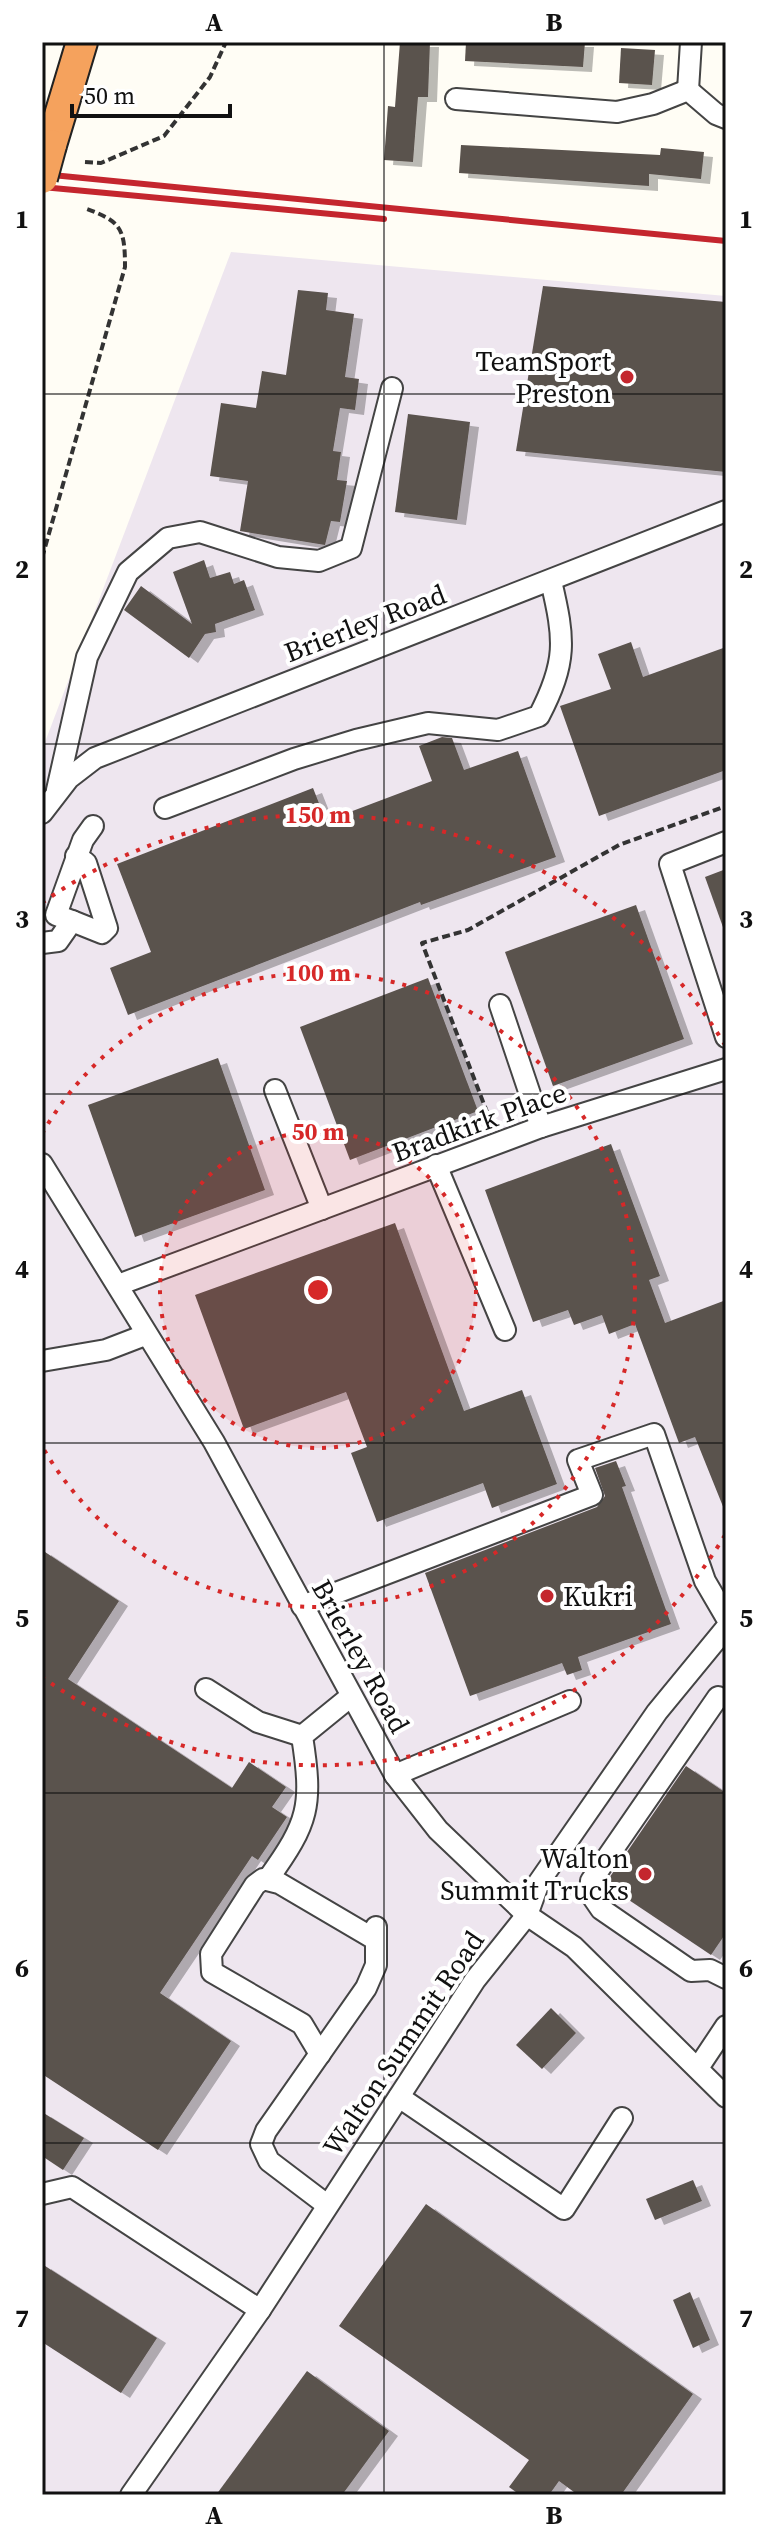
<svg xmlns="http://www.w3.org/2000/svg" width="768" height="2537" font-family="'Source Serif 4',serif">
  <defs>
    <filter id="shadow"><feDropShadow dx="9" dy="5" stdDeviation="0" flood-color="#0004"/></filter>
  </defs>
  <rect width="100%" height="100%" fill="#fffdf5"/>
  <polygon fill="#eee6ef" points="231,252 726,296 726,2495 42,2495 42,750"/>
  <g fill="#5a524d" filter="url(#shadow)">
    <polygon points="400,42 430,42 428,97 418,97 413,162 384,160 388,106 395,107"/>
    <polygon points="466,42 585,42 583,67 465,61"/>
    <polygon points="621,48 655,50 652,85 619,83"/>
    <polygon points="461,145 660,155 661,148 704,152 701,179 649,174 649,186 459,173"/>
    <polygon points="543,286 726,302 726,472 516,451"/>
    <polygon points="298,290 328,293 326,310 354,314 345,377 359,379 355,410 340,408 333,451 341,452 337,480 347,481 340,522 331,521 325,545 240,531 248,481 210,476 221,403 256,408 262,371 286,375"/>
    <polygon points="408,414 470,422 457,520 395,512"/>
    <polygon points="204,560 210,578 230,572 234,584 244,580 255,610 215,624 216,632 205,634 189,658 124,610 141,586 192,624 173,572"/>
    <polygon points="631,642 643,677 726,647 726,770 599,816 560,706 611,689 598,654"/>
    <polygon points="442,737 452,738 464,770 518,751 556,857 421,905 420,902 128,1015 110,968 151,952 117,864 313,788 326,821 432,781 419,746"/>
    <polygon points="726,869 726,930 724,930 705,877"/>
    <polygon points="636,905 684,1039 553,1086 505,952"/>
    <polygon points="428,978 478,1111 350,1160 300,1027"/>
    <polygon points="218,1058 265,1190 135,1237 88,1105"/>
    <polygon points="611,1144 660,1276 649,1280 665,1323 726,1300 726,1514 695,1437 679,1443 635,1324 609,1334 602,1315 574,1325 568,1310 533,1322 485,1190"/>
    <polygon points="395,1223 464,1411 522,1390 557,1484 492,1508 483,1483 377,1522 351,1453 367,1447 346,1392 244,1429 195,1295"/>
    <polygon points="616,1461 626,1486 622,1487 671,1624 578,1657 582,1670 567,1675 562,1663 470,1696 425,1573 597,1507 605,1496 595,1468"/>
    <polygon points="42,1550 119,1601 68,1679 232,1788 249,1762 286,1787 272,1807 287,1817 258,1860 252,1856 160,1993 231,2041 158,2150 42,2074"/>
    <polygon points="686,1766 726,1793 726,1933 711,1955 605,1884"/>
    <polygon points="551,2008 576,2033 542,2069 516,2045"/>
    <polygon points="42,2112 84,2138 63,2170 42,2156"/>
    <polygon points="693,2180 702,2201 655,2220 646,2199"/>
    <polygon points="426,2204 693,2394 621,2495 578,2495 559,2481 549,2495 520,2495 509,2487 529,2460 339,2326"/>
    <polygon points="42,2264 157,2338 121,2393 42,2342"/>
    <polygon points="690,2292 710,2340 693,2348 673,2300"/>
    <polygon points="307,2371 389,2431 342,2495 216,2495"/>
  </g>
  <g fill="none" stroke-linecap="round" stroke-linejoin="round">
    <g stroke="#444" stroke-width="24">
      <g id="minor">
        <polyline points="688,90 691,42"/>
        <polyline points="456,99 617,112 653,104 688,90 716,114 726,118"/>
        <polyline points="57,790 87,657 128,572 168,538 200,532 278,557 319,561 351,548 392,388"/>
        <path d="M 165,808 L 294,759 L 356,740 L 428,723 L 498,730 L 539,716 C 567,662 565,640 551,581"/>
        <polyline points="42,813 69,778 95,758 726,511"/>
        <polyline points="726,842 670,864 726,1037"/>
        <polyline points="72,921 102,933 107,928 86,863 76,856"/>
        <polyline points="42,943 58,941 72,921 56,915 83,840 93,826"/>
        <polyline points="500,1005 541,1127"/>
        <polyline points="275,1090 322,1209"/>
        <polyline points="42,1164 214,1442 395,1775 438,1830 527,1915 574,1947 726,2097"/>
        <polyline points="436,1165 505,1330"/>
        <polyline points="118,1285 541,1127 726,1069"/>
        <polyline points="42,1361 106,1350 145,1335"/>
        <polyline points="302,1606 592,1495 578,1460 654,1434 705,1581 726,1617"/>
        <polyline points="206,1689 258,1722 302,1736"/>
        <polyline points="718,1697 591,1881 590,1893 601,1909 691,1971 710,1970 726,1978"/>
        <polyline points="395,1775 570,1701"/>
        <path d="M 268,1879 C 309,1822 313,1806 302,1736 L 350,1697"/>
        <polyline points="320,2054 302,2024 212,1972 211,1954 255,1885 263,1879 279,1883 376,1940"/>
        <polyline points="698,2068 726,2026"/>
        <polyline points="399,2097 564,2209 622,2118"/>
        <polyline points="42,2194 72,2187 260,2310"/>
        <polyline points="327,2205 269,2161 261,2144 266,2131 366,1988 376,1965 376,1927"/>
        <polyline points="131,2495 260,2310 475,1980 527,1915 539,1882 657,1712 726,1628"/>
      </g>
    </g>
    <g stroke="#222" stroke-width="34">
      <polyline id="highway" points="51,145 82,42"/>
    </g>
    <g stroke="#333" stroke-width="4" stroke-dasharray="8 4" stroke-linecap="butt">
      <polyline points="85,162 101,163 164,136 210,77 226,42"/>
      <path d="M 42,558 L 125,267 C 125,228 121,221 84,208"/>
      <polyline points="492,1125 422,943 468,930 619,845 726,806"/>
    </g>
    <use href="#minor" stroke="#fff" stroke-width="20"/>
    <use href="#highway" stroke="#f5a25d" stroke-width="30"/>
    <g stroke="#c4262e" stroke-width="6">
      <polyline points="42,174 726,241"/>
      <polyline points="42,187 384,219"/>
    </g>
    <g stroke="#222" stroke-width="34" stroke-linecap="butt">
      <polyline id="highway-bridge" points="42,178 51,145"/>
    </g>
    <use href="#highway-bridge" stroke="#f5a25d" stroke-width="30"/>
  </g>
  <path fill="none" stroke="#111" stroke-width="2" stroke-opacity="0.55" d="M 384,42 L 384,2495M 42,394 L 726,394M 42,744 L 726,744M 42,1094 L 726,1094M 42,1443 L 726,1443M 42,1793 L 726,1793M 42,2143 L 726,2143"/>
  <circle cx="318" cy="1290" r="158" fill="#d62828" fill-opacity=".12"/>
  <g fill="none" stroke="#d62828" stroke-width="4" stroke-dasharray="4 8">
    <circle cx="318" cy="1290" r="158"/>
    <path d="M42 1134A317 317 0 1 1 42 1446"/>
    <path d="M725 1535A475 475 0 0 1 42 1677M42 903A475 475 0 0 1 725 1045"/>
  </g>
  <g fill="#c4262e" stroke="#fff" stroke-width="3">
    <circle cx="627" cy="377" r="8"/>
    <circle cx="547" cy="1596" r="8"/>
    <circle cx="645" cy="1874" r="8"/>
  </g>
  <g text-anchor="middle" stroke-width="8" stroke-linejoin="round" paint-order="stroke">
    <g font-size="28" fill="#111" stroke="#fff" text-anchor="end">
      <text x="611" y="371">TeamSport<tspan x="611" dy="32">Preston</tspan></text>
      <text x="563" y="1606" text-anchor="start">Kukri</text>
      <text x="629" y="1868">Walton<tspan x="629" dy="32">Summit Trucks</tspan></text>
    </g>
    <g font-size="28" fill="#111" stroke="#fff">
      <text transform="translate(365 623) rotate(-21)" y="10">Brierley Road</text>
      <text transform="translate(479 1122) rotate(-20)" y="10">Bradkirk Place</text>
      <text transform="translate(361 1656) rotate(61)" y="10">Brierley Road</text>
      <text transform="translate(403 2043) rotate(-56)" y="10">Walton Summit Road</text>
    </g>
  </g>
  <circle cx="318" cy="1290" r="12" fill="#d62828" stroke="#fff" stroke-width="4"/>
  <g font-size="24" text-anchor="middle" font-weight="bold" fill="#d62828" stroke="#fff" stroke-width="8" stroke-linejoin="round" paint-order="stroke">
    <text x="318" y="823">150 m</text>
    <text x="318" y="981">100 m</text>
    <text x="318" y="1140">50 m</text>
  </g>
  <rect width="768" height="2537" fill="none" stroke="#ffffff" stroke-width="88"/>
  <path d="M72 104v12h158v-12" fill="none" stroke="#111111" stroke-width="4"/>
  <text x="84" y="104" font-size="24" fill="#111111" stroke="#ffffff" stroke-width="6" paint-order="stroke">50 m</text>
  <rect x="44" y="44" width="680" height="2449" fill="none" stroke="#111" stroke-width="3"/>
  <g font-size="26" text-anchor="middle" font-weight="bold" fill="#111">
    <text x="214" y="31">A</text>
    <text x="554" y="31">B</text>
    <text x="22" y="228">1</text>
    <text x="746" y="228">1</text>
    <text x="22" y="578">2</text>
    <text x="746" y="578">2</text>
    <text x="22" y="928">3</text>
    <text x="746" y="928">3</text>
    <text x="22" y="1278">4</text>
    <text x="746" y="1278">4</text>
    <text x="22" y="1627">5</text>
    <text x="746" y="1627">5</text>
    <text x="22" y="1977">6</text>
    <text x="746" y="1977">6</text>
    <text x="22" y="2327">7</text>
    <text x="746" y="2327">7</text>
    <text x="214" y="2524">A</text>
    <text x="554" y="2524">B</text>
  </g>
</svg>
